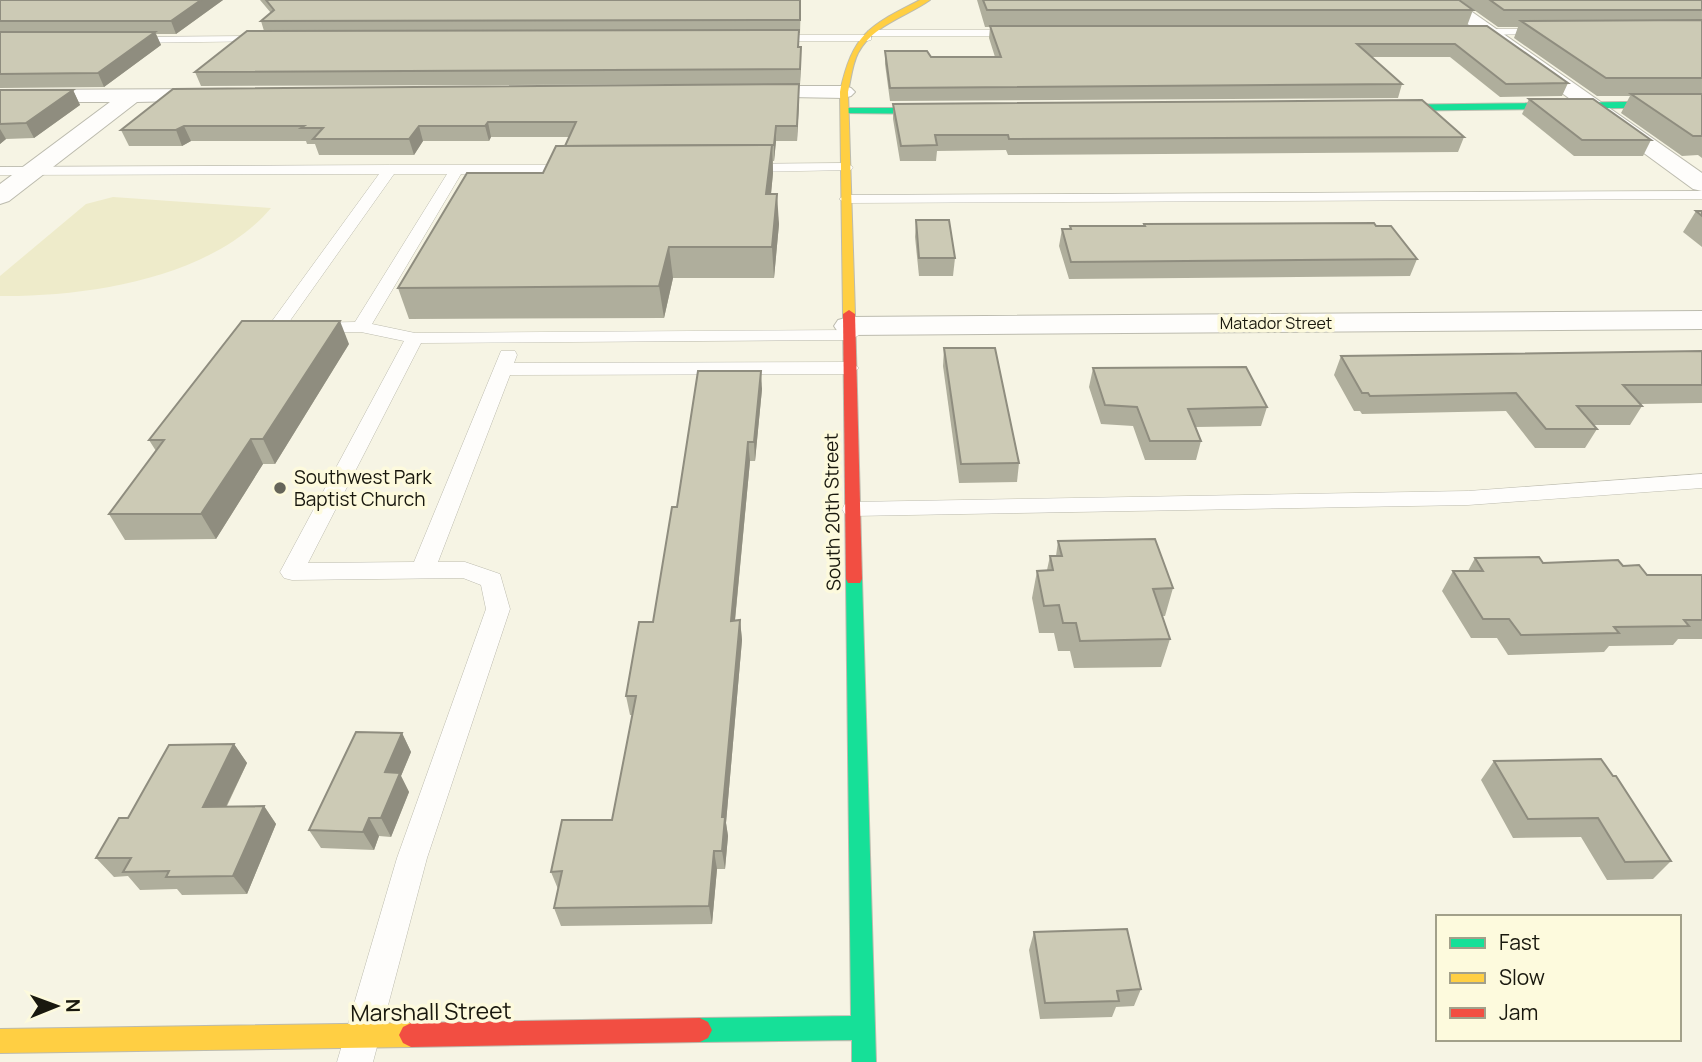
<svg xmlns="http://www.w3.org/2000/svg" width="1702" height="1062" font-family="Manrope,sans-serif">
  <rect width="100%" height="100%" fill="#f6f4e4"/>
  <path fill="#eeebca" d="M 113,197 L 271,208 C 212,278 87,297 0,296 L 0,276 L 86,204 Z"/>
  <g fill="none" stroke-linecap="round" stroke-linejoin="round">
    <g stroke="#bcbbae" stroke-width="1">
      <g id="lane">
        <polygon points="1548,29 1552,30 1552,34 1470,35 1464,32 1470,29"/>
        <polygon points="872,30 1019,30 1025,33 1019,36 871,36 871,40 867,41 770,41 764,38 770,35 868,35 868,31"/>
        <polygon points="266,36 272,39 270,41 129,43 123,40 129,37"/>
        <polygon points="846,163 853,167 851,170 742,172 735,168 742,164"/>
        <polygon points="390,165 574,165 581,169 574,173 461,174 372,324 415,333 850,330 859,335 850,340 421,343 308,563 414,562 501,351 515,351 517,355 514,363 850,362 859,368 850,374 510,375 438,562 465,562 500,574 510,609 427,858 373,1062 337,1062 397,858 486,609 481,585 463,578 292,580 284,578 280,572 404,341 361,332 310,333 301,328 310,323 355,322 447,174 394,174 282,332 276,333 267,328 379,174 0,175 0,167"/>
        <polygon points="1702,191 1702,199 846,203 839,199 846,195"/>
        <polygon points="1702,474 1702,488 1468,505 853,516 845,514 842,509 845,504 853,502 1468,491"/>
      </g>
    </g>
    <g stroke="#bcbbae" stroke-width="2">
      <g id="street">
        <polygon points="1435,0 1455,0 1702,173 1702,191 1693,189"/>
        <polygon points="748,86 844,86 851,88 855,92 851,96 844,98 741,96 737,92 741,88"/>
        <polygon points="216,89 224,90 227,95 224,100 137,102 9,201 0,204 0,184 110,102 0,102 0,90"/>
        <polygon points="1702,311 1702,329 849,335 838,332 834,326 838,320 849,317"/>
      </g>
    </g>
    <g stroke="#bcbbae" stroke-width="2">
      <g id="fast">
        <polygon points="1702,101 1702,107 1379,111 1375,108 1379,105"/>
        <polygon points="844,108 944,108 948,111 944,114 841,113 841,109"/>
        <polygon points="854,573 860,575 862,579 876,1062 852,1062 852,1040 700,1042 692,1038 688,1030 692,1022 700,1018 851,1016 846,579 848,575"/>
      </g>
    </g>
    <g stroke="#bcbbae" stroke-width="2">
      <g id="slow">
        <path d="M 920,0 L 930,0 C 906,17 873,25 858,53 C 852,65 851,79 848,92 L 855,314 L 849,318 L 843,314 L 840,92 C 853,33 869,26 920,0 Z"/>
        <polygon points="411,1023 419,1027 423,1035 419,1043 411,1047 0,1053 0,1029"/>
      </g>
    </g>
    <g stroke="#bcbbae" stroke-width="2">
      <g id="jam">
        <polygon points="849,310 855,314 862,579 860,583 848,583 846,579 843,314"/>
        <polygon points="700,1018 708,1022 712,1030 708,1038 700,1042 411,1047 403,1043 399,1035 403,1027 411,1023"/>
      </g>
    </g>
    <use href="#lane" fill="#fefdfb" fill-rule="evenodd"/>
    <use href="#street" fill="#fefdfb" fill-rule="evenodd"/>
    <use href="#fast" fill="#16e098" fill-rule="evenodd"/>
    <use href="#slow" fill="#ffcf43" fill-rule="evenodd"/>
    <use href="#jam" fill="#f24e42" fill-rule="evenodd"/>
  </g>
  <g fill="#afae9c">
    <polygon points="0,0 223,0 176,34 156,34 161,45 104,87 0,88"/>
    <polygon points="260,0 801,0 800,33 799,33 799,47 801,61 800,84 201,86 195,72 264,31 261,21 271,13"/>
    <polygon points="977,0 1459,0 1473,10 1467,26 1568,83 1562,96 1500,97 1450,57 1371,57 1402,84 1398,98 890,101 885,64 885,51 931,57 995,57 989,38 990,27 985,27"/>
    <polygon points="1460,0 1702,0 1702,158 1698,155 1682,156 1621,113 1630,96 1597,96 1514,38 1518,27 1498,27"/>
    <polygon points="173,89 799,99 797,141 776,141 774,161 773,161 773,173 771,194 779,224 774,278 673,278 664,318 409,319 398,288 543,173 565,146 569,137 491,137 489,141 423,141 414,155 319,155 315,144 307,144 306,141 191,141 182,146 129,146 121,130"/>
    <polygon points="0,90 73,90 80,105 34,138 6,139 0,144"/>
    <polygon points="1529,99 1651,140 1643,156 1574,156 1522,114"/>
    <polygon points="893,104 1464,137 1458,152 1008,155 1006,150 937,151 936,161 900,161 893,119"/>
    <polygon points="1696,211 1702,211 1702,247 1683,232"/>
    <polygon points="916,220 955,258 953,276 919,276 915,237"/>
    <polygon points="1144,224 1376,226 1417,259 1410,276 1069,279 1059,246 1062,229 1070,229 1070,226 1143,226"/>
    <polygon points="349,344 275,464 263,464 216,539 125,540 109,514 156,451 149,440"/>
    <polygon points="944,348 1019,463 1017,482 959,483 943,366"/>
    <polygon points="1702,351 1702,403 1640,404 1642,406 1630,425 1593,425 1597,429 1585,448 1535,448 1506,411 1362,414 1360,411 1354,411 1334,375 1341,356"/>
    <polygon points="1093,368 1267,407 1261,426 1196,427 1201,441 1196,460 1145,460 1133,426 1101,424 1089,387"/>
    <polygon points="762,389 755,461 750,461 735,621 740,620 742,640 726,823 728,836 725,869 717,869 712,924 561,926 554,908 558,889 551,872 612,820 632,715 630,715 626,696 653,622 677,507"/>
    <polygon points="1058,541 1173,588 1165,616 1162,616 1170,639 1161,667 1074,668 1070,651 1058,651 1054,633 1039,633 1032,598 1037,571 1047,570 1050,556 1056,556"/>
    <polygon points="1475,558 1543,563 1623,566 1647,575 1702,575 1702,639 1678,639 1673,645 1609,646 1604,652 1508,655 1497,638 1471,638 1442,591 1453,571 1468,571"/>
    <polygon points="402,733 411,752 401,776 409,792 391,837 379,836 374,850 321,848 309,830"/>
    <polygon points="234,744 247,763 227,806 264,806 276,824 247,894 182,895 177,889 140,890 128,876 114,877 96,858 128,818"/>
    <polygon points="1494,761 1613,776 1671,861 1653,879 1607,880 1581,837 1513,838 1481,780"/>
    <polygon points="1034,932 1141,989 1134,1006 1116,1007 1112,1017 1040,1019 1029,950"/>
  </g>
  <g fill="#8f8d7f">
    <polygon points="201,0 223,0 176,34 171,21"/>
    <polygon points="155,32 161,45 104,87 98,73"/>
    <polygon points="801,47 801,61 800,84 800,69"/>
    <polygon points="799,84 799,99 797,141 797,126"/>
    <polygon points="73,90 80,105 34,138 26,123"/>
    <polygon points="488,122 491,137 489,141 485,126"/>
    <polygon points="184,126 191,141 182,146 176,130"/>
    <polygon points="419,126 423,141 414,155 409,139"/>
    <polygon points="776,126 776,141 774,161 774,145"/>
    <polygon points="0,129 6,139 0,144"/>
    <polygon points="772,145 773,173 768,224 766,194"/>
    <polygon points="777,194 779,224 774,278 772,247"/>
    <polygon points="669,247 673,278 664,318 659,286"/>
    <polygon points="340,321 349,344 275,464 263,439"/>
    <polygon points="761,371 762,389 755,461 754,442"/>
    <polygon points="251,439 263,464 216,539 201,514"/>
    <polygon points="748,442 750,461 733,640 731,621"/>
    <polygon points="740,620 742,640 726,823 728,836 725,869 722,851 722,817"/>
    <polygon points="402,733 411,752 401,776 409,792 391,837 381,818 385,772"/>
    <polygon points="234,744 247,763 217,825 203,807"/>
    <polygon points="264,806 276,824 247,894 233,876"/>
    <polygon points="369,818 379,836 374,850 363,832"/>
    <polygon points="714,851 717,869 712,924 709,906"/>
  </g>
  <g fill="#cccab5" stroke="#8f8d7f" stroke-width="2">
    <polygon points="0,0 201,0 171,21 0,21"/>
    <polygon points="266,0 800,0 800,20 261,21 274,10"/>
    <polygon points="983,0 1459,0 1473,10 987,10"/>
    <polygon points="1490,0 1702,0 1702,10 1504,10"/>
    <polygon points="1702,20 1702,78 1606,78 1521,21"/>
    <polygon points="990,26 1487,26 1568,83 1506,84 1455,44 1357,44 1402,84 890,88 885,51 927,51 931,57 1001,57"/>
    <polygon points="799,30 798,47 801,47 800,69 195,72 247,31"/>
    <polygon points="0,32 155,32 98,73 0,74"/>
    <polygon points="799,84 797,126 776,126 774,145 565,146 576,122 488,122 485,126 419,126 409,139 313,139 323,128 301,128 304,126 184,126 176,130 121,130 173,89"/>
    <polygon points="0,90 73,90 26,123 0,124"/>
    <polygon points="1631,94 1702,94 1702,136 1693,136"/>
    <polygon points="1529,99 1593,99 1651,140 1582,140"/>
    <polygon points="1422,100 1464,137 1009,139 1008,135 935,135 937,145 901,146 893,104"/>
    <polygon points="772,145 766,194 777,194 772,247 669,247 659,286 398,288 467,173 543,173 556,146"/>
    <polygon points="1696,211 1702,211 1702,216"/>
    <polygon points="916,220 949,220 955,258 919,258"/>
    <polygon points="1374,223 1376,226 1391,226 1417,259 1071,262 1062,229 1071,229 1070,226 1145,226 1144,224"/>
    <polygon points="242,321 340,321 263,439 251,439 201,514 109,514 164,440 149,440"/>
    <polygon points="944,348 995,348 1019,463 961,464"/>
    <polygon points="1702,351 1702,385 1623,385 1642,406 1577,406 1597,429 1546,429 1516,393 1370,396 1368,393 1362,393 1341,356"/>
    <polygon points="1246,367 1267,407 1188,409 1201,441 1150,441 1137,407 1105,405 1093,368"/>
    <polygon points="698,371 761,371 754,442 748,442 731,621 740,620 722,817 725,817 722,851 714,851 709,906 554,908 562,871 551,872 562,820 612,820 636,696 626,696 639,622 653,622 672,507 677,507"/>
    <polygon points="1155,539 1173,588 1153,589 1170,639 1080,641 1076,623 1063,623 1059,605 1044,606 1037,571 1053,570 1050,556 1062,556 1058,541"/>
    <polygon points="1539,557 1543,563 1618,560 1623,566 1639,565 1647,575 1702,575 1702,620 1684,620 1689,626 1614,627 1619,633 1521,635 1509,619 1483,619 1453,571 1483,571 1475,558"/>
    <polygon points="356,732 402,733 385,772 400,773 381,818 369,818 363,832 309,830"/>
    <polygon points="234,744 203,807 264,806 233,876 166,877 169,871 123,872 131,858 96,858 119,818 128,818 169,745"/>
    <polygon points="1601,759 1613,776 1616,776 1671,861 1625,862 1598,818 1528,819 1494,761"/>
    <polygon points="1127,929 1141,989 1117,991 1119,1001 1045,1003 1034,932"/>
  </g>
  <circle fill="#666559" stroke="#fdfadd" stroke-width="2.5" cx="280" cy="488" r="7"/>
  <g text-anchor="middle" stroke-width="7" stroke-linejoin="round" paint-order="stroke">
    <g font-size="16" fill="#19180e" stroke="#fdfadd">
      <text x="1276" y="329">Matador Street</text>
    </g>
    <g font-size="19" fill="#19180e" stroke="#fdfadd" text-anchor="start">
      <text x="294" y="484">Southwest Park<tspan x="294" dy="22">Baptist Church</tspan></text>
    </g>
    <g font-size="19" fill="#19180e" stroke="#fdfadd">
      <text transform="translate(832 512) rotate(-91)" y="7">South 20th Street</text>
    </g>
    <g font-size="23" fill="#19180e" stroke="#fdfadd">
      <text transform="translate(431 1012) rotate(-1)" y="8">Marshall Street</text>
    </g>
  </g>
  <rect x="1436" y="915" width="245" height="126" fill="#fdfadd" stroke="#a2a08a" stroke-width="2"/>
  <rect x="1450" y="938" width="35" height="10" fill="#16e098" stroke="#a2a08a" stroke-width="2"/>
  <text x="1499" y="950" font-size="21" fill="#19180e">Fast</text>
  <rect x="1450" y="973" width="35" height="10" fill="#ffcf43" stroke="#a2a08a" stroke-width="2"/>
  <text x="1499" y="985" font-size="21" fill="#19180e">Slow</text>
  <rect x="1450" y="1008" width="35" height="10" fill="#f24e42" stroke="#a2a08a" stroke-width="2"/>
  <text x="1499" y="1020" font-size="21" fill="#19180e">Jam</text>
  <g transform="translate(56 1006) rotate(89)" stroke="#fdfadd" stroke-width="5" paint-order="stroke">
  <path d="M0-5L12 26L0 18L-12 26Z" fill="#19180e"/>
  <text y="-10" font-size="19" font-weight="bold" text-anchor="middle" fill="#19180e">N</text>
  </g>
</svg>
